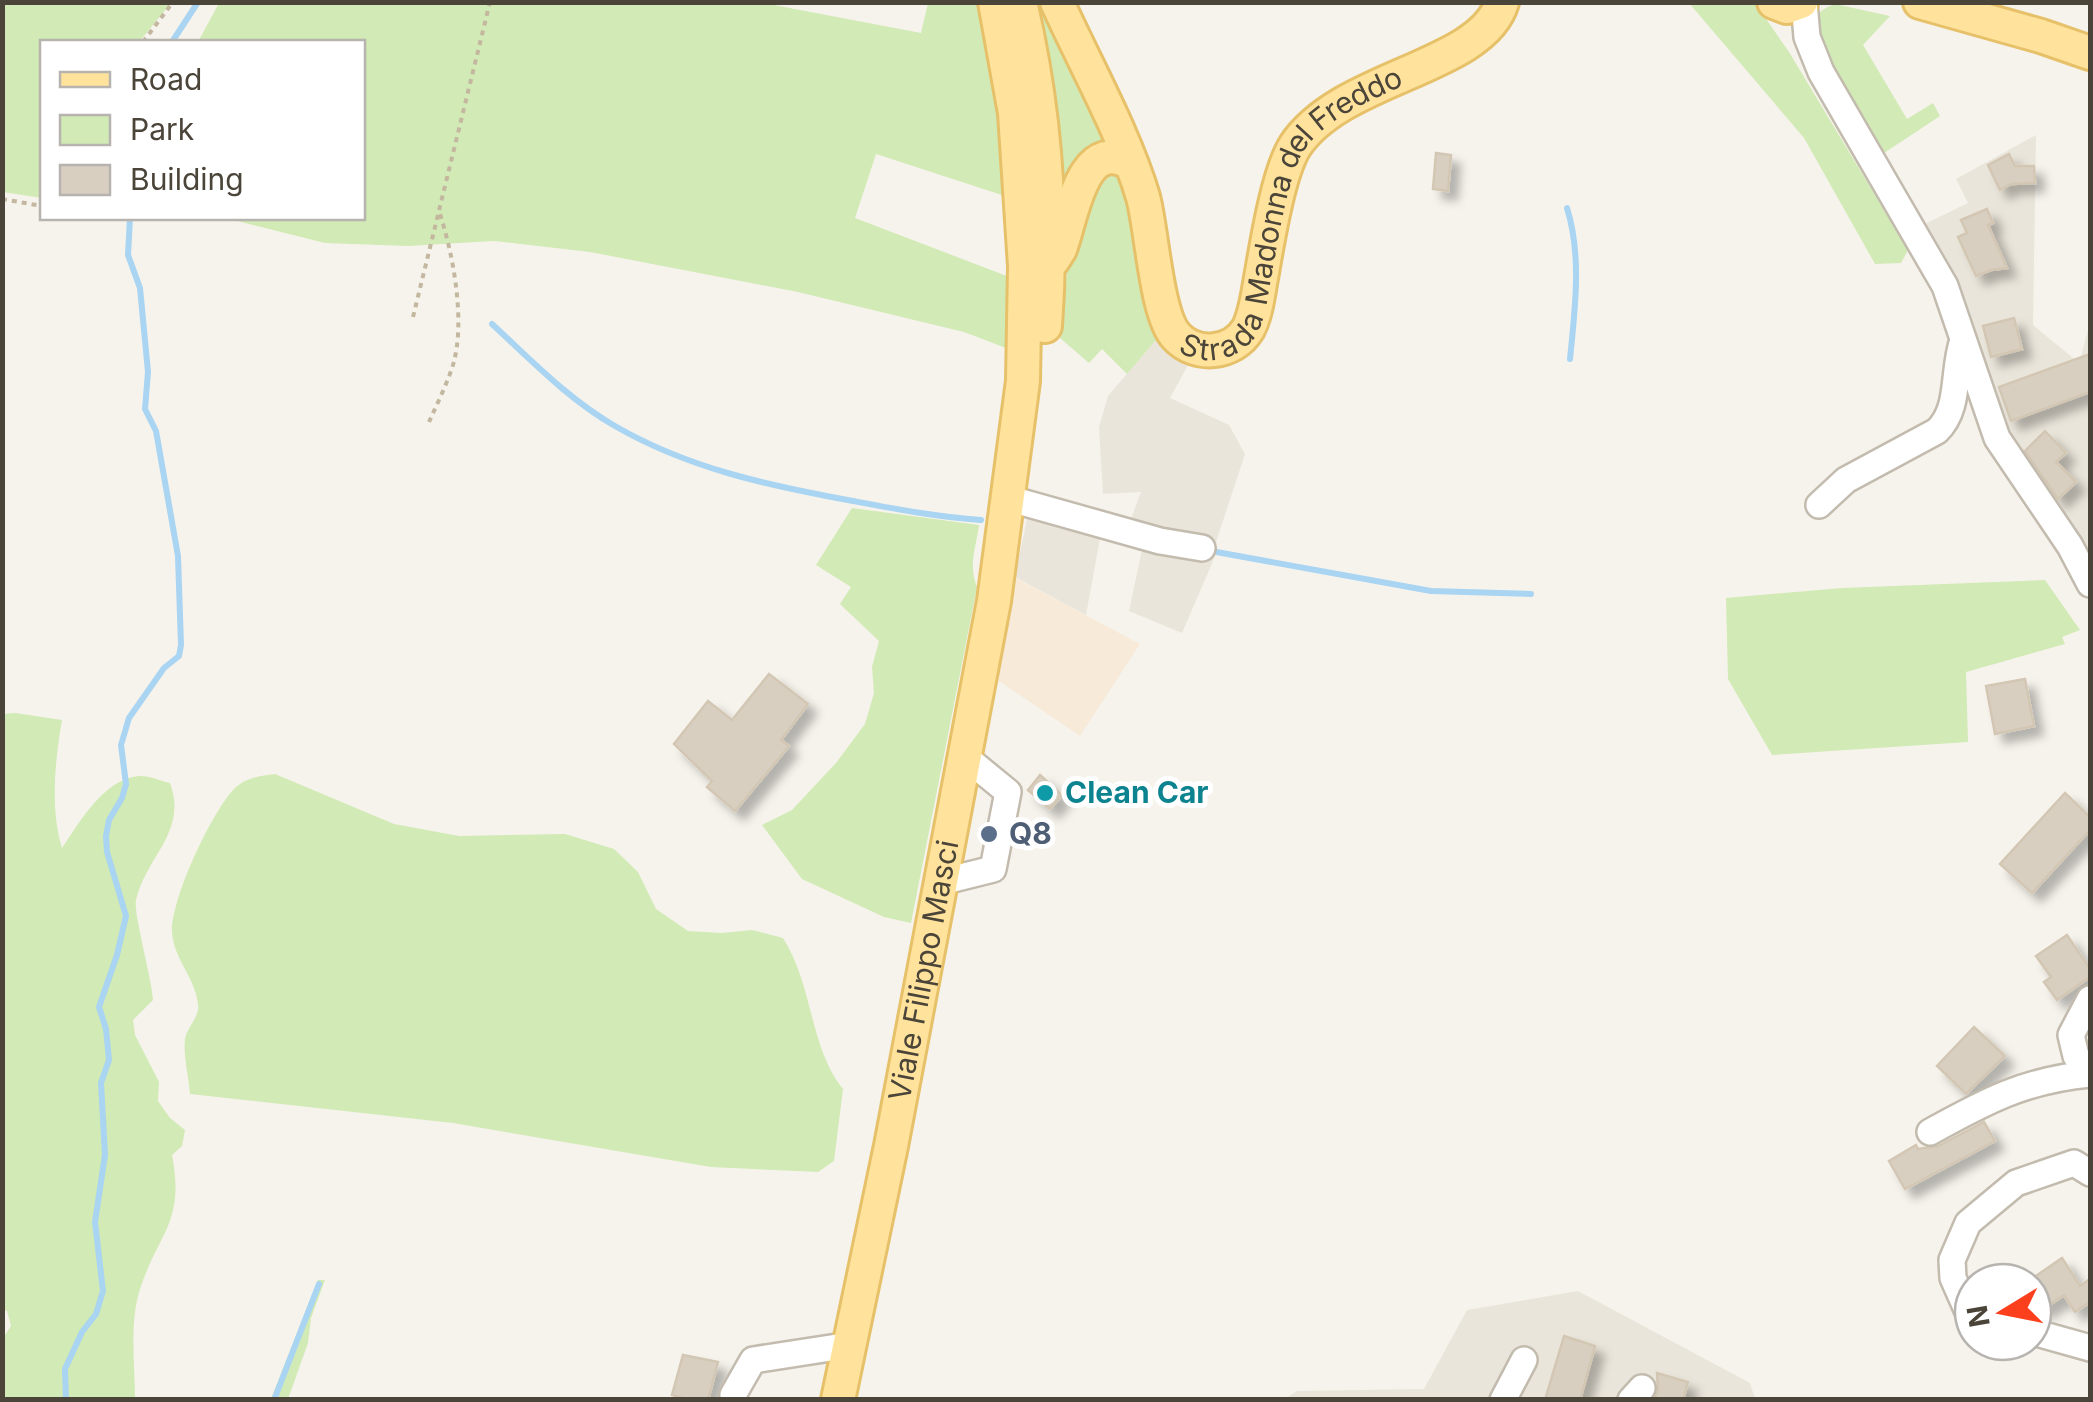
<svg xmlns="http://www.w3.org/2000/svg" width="2093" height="1402" font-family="Inter,sans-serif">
  <defs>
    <filter id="shadow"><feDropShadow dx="9" dy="9" stdDeviation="5" flood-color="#0004"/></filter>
  </defs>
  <rect width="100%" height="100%" fill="#f6f3ec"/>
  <g fill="#eae5da">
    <polygon points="2036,135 2033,325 2079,363 2090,323 2090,560 2015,460 1921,226 1968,203 1956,179"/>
    <polygon points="1156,340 1174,359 1188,365 1170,398 1229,425 1245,454 1216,542 1209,541 1206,551 1216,554 1182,633 1129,611 1143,545 1101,533 1086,615 1015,577 1031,499 1128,527 1141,492 1103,494 1099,427 1108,396"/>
    <polygon points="1578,1291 1750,1383 1755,1399 1283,1400 1297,1391 1424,1389 1467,1310"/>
  </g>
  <polygon fill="#f7ead8" points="1014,577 1140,644 1080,736 996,679"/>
  <g fill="#d2eab5">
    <polygon points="758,2 921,33 928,3 984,3 1011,198 876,154 855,218 1012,278 1006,348 964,332 798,292 590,252 494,241 408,246 325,243 225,218 362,218 362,42 198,42 219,3"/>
    <polygon points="2,3 171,3 139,42 42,42 42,198 3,192"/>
    <polygon points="1029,3 1042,3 1110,151 1062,208"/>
    <polygon points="1689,3 1755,3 1789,52 1908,250 1901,263 1875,264 1804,138"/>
    <path d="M 1835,4 L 1890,16 L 1863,45 L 1907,119 L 1933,103 L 1940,116 L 1881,155 C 1866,129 1805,46 1816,18 C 1820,10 1827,7 1835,4 Z"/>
    <path d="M 1109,171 L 1123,178 C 1137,231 1139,287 1156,340 L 1127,374 L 1102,349 L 1089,363 L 1060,338 L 1070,242 L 1080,207 Z"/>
    <path d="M 852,508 L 979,525 C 976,548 968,565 977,587 L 911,923 L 884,917 L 802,879 L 762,825 L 792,810 L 836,763 L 865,724 L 874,693 L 872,667 L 879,641 L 840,604 L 851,587 L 816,565 Z"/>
    <polygon points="2045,580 2080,630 2062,637 2065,644 1966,672 1968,742 1772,755 1728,679 1726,598 1842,588"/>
    <path d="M 15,713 L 62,720 C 55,760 50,809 62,848 C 80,822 103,780 138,776 C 148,775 161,781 170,783 C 188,832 146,856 136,900 C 133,912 152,979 153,1000 L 133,1020 L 135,1035 L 159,1082 L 158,1101 L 170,1118 L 185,1130 L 182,1146 L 172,1155 C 185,1223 159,1231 140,1289 C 129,1323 135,1364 135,1399 L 3,1399 L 3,1338 L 11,1326 L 7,1311 L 2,1309 L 2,714 Z"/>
    <path d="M 275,774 L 394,824 L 459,836 L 565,834 L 614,849 L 638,872 L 656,909 L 688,931 L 722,933 L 752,930 L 783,938 C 814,987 809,1047 843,1089 L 834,1161 L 818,1172 L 711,1167 L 453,1123 L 190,1094 C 189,1077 183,1056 185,1039 C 187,1027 200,1017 198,1004 C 195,977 174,960 172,932 C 171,899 211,814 233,790 C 245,778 258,776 275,774 Z"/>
    <polygon points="318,1280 325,1280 311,1318 308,1343 288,1399 271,1399"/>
  </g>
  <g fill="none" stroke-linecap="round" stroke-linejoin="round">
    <g stroke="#a9d4f2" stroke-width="6">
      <polyline points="172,42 198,2"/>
      <path d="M 1567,208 C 1582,256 1575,309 1570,359"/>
      <path d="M 492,324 C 530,359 569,400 615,426 C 689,469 771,486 853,501 C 896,509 938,517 981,520"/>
      <polyline points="1211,551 1431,591 1531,594"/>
      <polyline points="66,1400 65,1369 82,1332 96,1314 103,1291 95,1222 105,1155 101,1083 109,1060 106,1029 99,1007 117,955 126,916 107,852 106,836 109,820 122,798 126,784 121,745 129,718 164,668 179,656 181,645 178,556 156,431 145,409 148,372 140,288 128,255 130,218"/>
      <polyline points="274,1400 319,1284"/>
    </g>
  </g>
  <g fill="#d8cfc1" stroke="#d3c7b4" stroke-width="2.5" filter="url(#shadow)">
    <polygon points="1436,153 1451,155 1448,191 1433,189"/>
    <polygon points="2009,154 2015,166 2034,166 2035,183 2011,184 2000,190 1988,165"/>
    <polygon points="1987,209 1993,223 1988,225 2007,268 1991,270 1976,276 1958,237 1967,233 1961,220"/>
    <polygon points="2014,318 2022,349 1991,357 1983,326"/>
    <polygon points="2090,354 2090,392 2011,421 1999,387"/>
    <polygon points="2045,431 2066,453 2056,462 2076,482 2058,499 2025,451"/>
    <polygon points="769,674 808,704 781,740 789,746 735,811 707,787 712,781 674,744 708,701 732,720"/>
    <polygon points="2025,679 2034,726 1995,734 1986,686"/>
    <polygon points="1040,775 1062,795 1050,809 1028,790"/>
    <polygon points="2065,793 2090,817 2090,830 2032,893 2000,864"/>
    <polygon points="2067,935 2090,969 2090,977 2057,1000 2044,982 2051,977 2036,956"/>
    <polygon points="1974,1027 2005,1056 1966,1094 1937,1066"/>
    <polygon points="1984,1122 1995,1141 1905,1189 1889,1161 1916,1145 1918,1149 1938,1146"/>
    <polygon points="2062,1258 2080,1286 2090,1279 2090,1302 2075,1312 2064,1295 2042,1310 2033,1297 2033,1278"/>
    <polygon points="1564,1336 1595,1346 1580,1400 1545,1400"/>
    <polygon points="683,1355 718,1362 708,1400 689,1400 672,1395"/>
    <polygon points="1657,1373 1688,1382 1683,1400 1654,1400 1658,1391"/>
  </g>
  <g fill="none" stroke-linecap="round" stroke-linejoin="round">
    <g stroke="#c2bbae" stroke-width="30">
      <g id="minor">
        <polyline points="1804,2 1807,37 1821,72 1945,286 1997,438 2070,546 2090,584"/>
        <polyline points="1007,498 1160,541 1202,548"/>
        <path d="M 1819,505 L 1846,480 L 1937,431 C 1961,408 1952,371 1963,340"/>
        <polyline points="941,882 993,869 1008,792 964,756"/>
        <polyline points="2090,1074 2076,1056 2071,1035 2090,999"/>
        <path d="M 1930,1132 C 1986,1101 2025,1080 2090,1074"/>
        <polyline points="1973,1315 1969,1314 1953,1278 1952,1260 1968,1223 2016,1183 2074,1163 2090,1173"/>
        <polyline points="2033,1332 2090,1348"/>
        <polyline points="733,1395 753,1360 850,1345"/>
        <polyline points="1503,1400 1524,1360"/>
        <polyline points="1631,1400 1642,1388"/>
      </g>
    </g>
    <g stroke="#e6c16a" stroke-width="38">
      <g id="major">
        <path d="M 1020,2 C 1045,109 1053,218 1045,326"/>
        <path id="s1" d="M 1057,2 C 1085,64 1124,133 1143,197 C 1152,230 1156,314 1176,336 C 1196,358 1233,354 1248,329 C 1256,314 1258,294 1261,278 C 1267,244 1278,173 1295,146 C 1342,75 1482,69 1502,2"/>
        <polyline points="1774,2 1787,7 1801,2"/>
        <polyline points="1920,2 2041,36 2090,53"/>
        <path d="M 1053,260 L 1060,249 C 1072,218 1081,135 1130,163"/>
        <path id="s2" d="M 838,1400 L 891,1146 L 994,601 L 1023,381 L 1025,266 L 1015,113 L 995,2"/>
      </g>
    </g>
    <g stroke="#c4b79f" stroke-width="4" stroke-dasharray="5 5" stroke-linecap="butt">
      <polyline points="143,42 173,2"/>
      <polyline points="2,199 42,206"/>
      <polyline points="413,317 490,2"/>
      <path d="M 429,422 C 437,404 447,384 453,365 C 466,321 453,253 439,211"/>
    </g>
    <use href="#minor" stroke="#fff" stroke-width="25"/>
    <use href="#major" stroke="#ffe39c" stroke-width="32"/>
  </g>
  <circle fill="#0f9aa8" stroke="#fff" stroke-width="4" cx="1045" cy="793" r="10"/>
  <circle fill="#5c6f8a" stroke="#fff" stroke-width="4" cx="989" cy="834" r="10"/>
  <g text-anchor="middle" stroke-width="10" stroke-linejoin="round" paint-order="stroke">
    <g font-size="30" fill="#4b4439" stroke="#fff">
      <text dy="10" stroke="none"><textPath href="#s1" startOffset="562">Strada Madonna del Freddo</textPath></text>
      <text dy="10" stroke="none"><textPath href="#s2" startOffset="438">Viale Filippo Masci</textPath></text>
    </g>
    <g font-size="30" font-weight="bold" fill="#0d838f" stroke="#fff" text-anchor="start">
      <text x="1065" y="803">Clean Car</text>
    </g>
    <g font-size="30" font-weight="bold" fill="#4e5e75" stroke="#fff" text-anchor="start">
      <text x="1009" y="844">Q8</text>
    </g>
  </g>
  <rect width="2093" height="1402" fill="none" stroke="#4b4439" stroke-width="10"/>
  <rect x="40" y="40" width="325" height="180" fill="#ffffff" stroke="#b7b4b0" stroke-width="2.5"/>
  <rect x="60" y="72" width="50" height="15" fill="#ffe39c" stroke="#b7b4b0" stroke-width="2.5"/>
  <text x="130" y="90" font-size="30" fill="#4b4439">Road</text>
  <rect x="60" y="115" width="50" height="30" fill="#d2eab5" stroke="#b7b4b0" stroke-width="2.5"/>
  <text x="130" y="140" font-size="30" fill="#4b4439">Park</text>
  <rect x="60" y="165" width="50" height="30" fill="#d8cfc1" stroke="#b7b4b0" stroke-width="2.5"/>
  <text x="130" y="190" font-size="30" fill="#4b4439">Building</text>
  <g transform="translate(2003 1312) rotate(260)"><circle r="48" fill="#ffffff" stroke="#b7b4b0" stroke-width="2.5"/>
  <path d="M0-8L18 38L0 25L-18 38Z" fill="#fc3f1d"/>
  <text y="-15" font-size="28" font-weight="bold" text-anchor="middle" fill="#4b4439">N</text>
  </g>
</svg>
